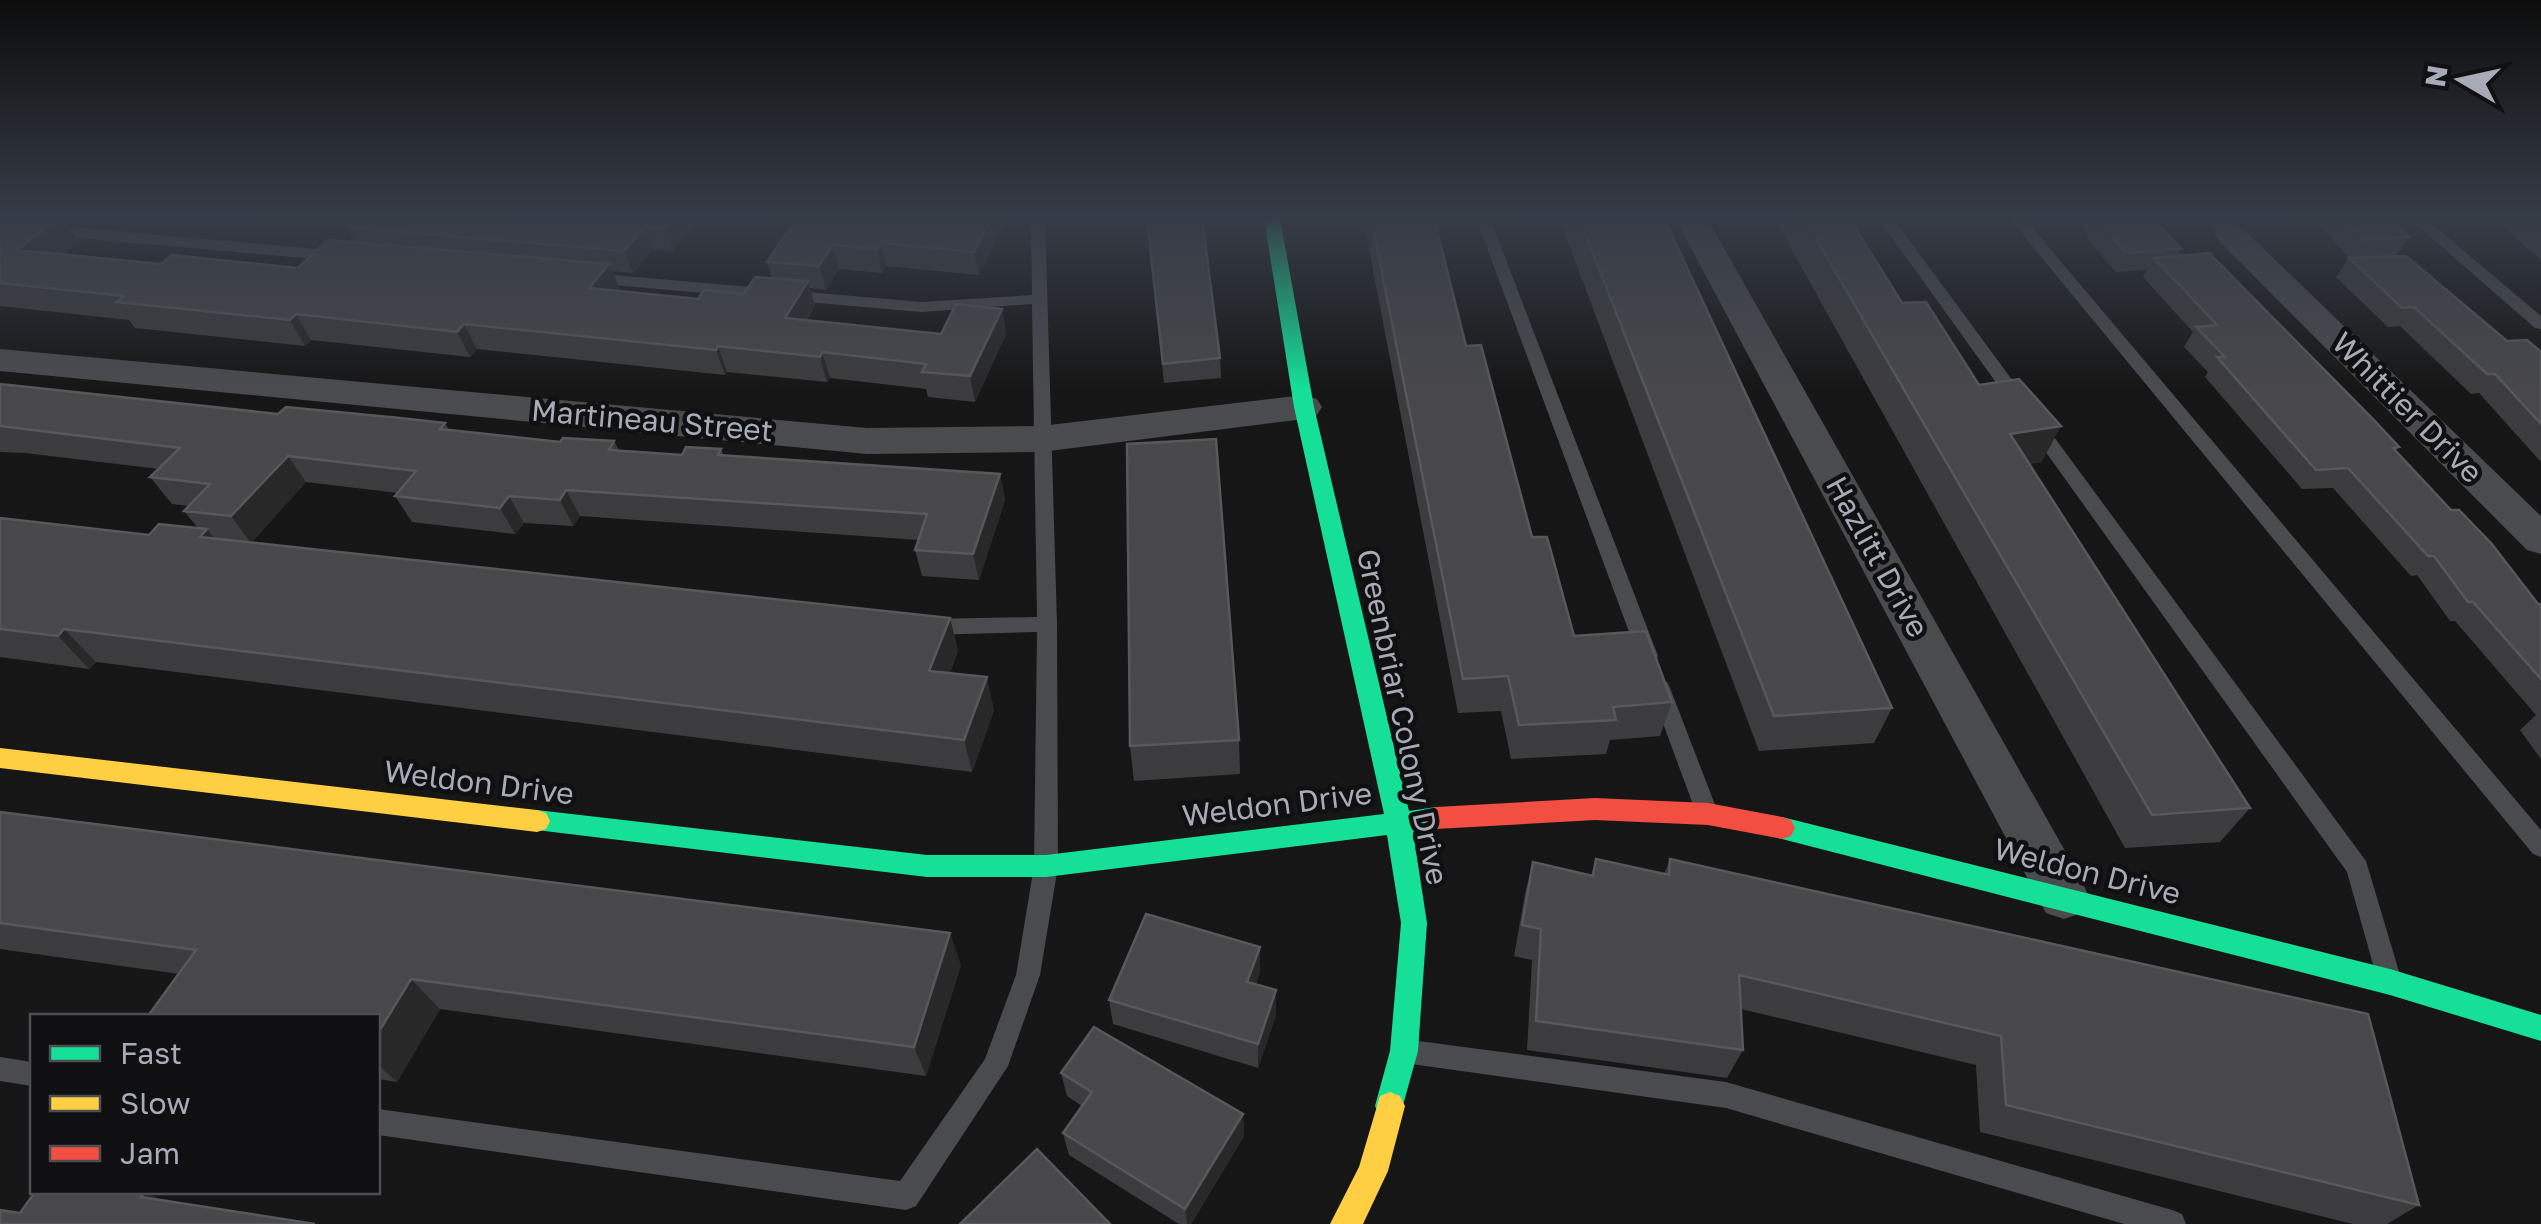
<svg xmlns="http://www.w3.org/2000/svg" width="2541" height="1224" font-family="'Golos Text',sans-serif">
  <rect width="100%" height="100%" fill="#161616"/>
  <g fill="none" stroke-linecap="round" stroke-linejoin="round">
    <g fill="#4a4b4f" fill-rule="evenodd">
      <polygon points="1031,218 1045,218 1057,624 1058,866 1040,975 1008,1066 916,1206 906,1210 378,1135 378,1109 900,1181 985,1059 1016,975 1034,866 1037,632 927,635 920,632 917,627 920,622 927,619 1037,617 1032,304 921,312 591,283 583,278 591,273 921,302 1032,295"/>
      <polygon points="1476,218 1490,218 1658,656 1655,662 1641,662 1638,656"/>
      <polygon points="1878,218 1893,218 2366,861 2400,975 2397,983 2388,986 2379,983 2376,975 2347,872"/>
      <polygon points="2009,218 2024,218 2541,830 2541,857 2533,854"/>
      <polygon points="2207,218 2222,218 2238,234 2235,237 2225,237"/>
      <polygon points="2409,218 2425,218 2541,316 2541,329 2535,328"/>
      <polygon points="0,221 338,251 346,256 338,261 0,231"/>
      <polygon points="1660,680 1667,682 1670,688 1717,810 1714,817 1706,819 1698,817 1695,810 1650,688 1653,682"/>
      <polygon points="1411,1040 1726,1082 2172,1210 2182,1214 2186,1224 2124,1224 1726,1108 1411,1064 1402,1061 1398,1052 1402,1043"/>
      <polygon points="0,1057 32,1062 32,1086 0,1081"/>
    </g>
    <g fill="#4a4b4f" fill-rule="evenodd">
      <polygon points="1675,218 1707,218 2082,881 2089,897 2082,913 2064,919 2046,913"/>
      <polygon points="2230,224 2241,227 2541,516 2541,554 2527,550 2219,241 2214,234 2219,227"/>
      <polygon points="0,349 867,428 1041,426 1304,395 1317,399 1322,407 1317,415 1304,419 1041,452 867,454 0,371"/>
    </g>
    <g fill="#16e098" fill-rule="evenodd">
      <polygon points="1264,218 1280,218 1314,407 1409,811 1436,807 1445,810 1449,818 1445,826 1413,832 1427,923 1418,1051 1400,1116 1390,1120 1380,1116 1375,1106 1390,1051 1401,923 1387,835 1046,877 927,877 528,829 524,821 528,813 537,810 927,855 1046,855 1384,814 1294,407"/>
      <polygon points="1782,817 2390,969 2541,1015 2541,1041 2390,995 1782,839 1773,836 1769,828 1773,820"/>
    </g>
    <g fill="#ffcf43" fill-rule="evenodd">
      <polygon points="0,748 537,810 546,813 550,821 546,829 537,832 0,768"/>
      <polygon points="1390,1092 1400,1096 1405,1106 1388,1171 1363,1224 1330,1224 1359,1167 1380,1096"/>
    </g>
    <polygon fill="#f24e42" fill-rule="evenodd" points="1595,798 1708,803 1782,817 1791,820 1795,828 1791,836 1782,839 1708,825 1595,820 1436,829 1427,826 1423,818 1427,810 1436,807"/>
  </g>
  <g fill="#3c3c3e">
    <polygon points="0,218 109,218 99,226 65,223 79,242 62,254 161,264 298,268 355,242 346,227 348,225 283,218 700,218 673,251 653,249 633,273 612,271 620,289 618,291 698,299 744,294 772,278 767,262 797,218 1007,218 979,275 886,266 882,273 839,269 826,290 810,288 815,306 807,320 941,334 1002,309 1006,334 975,402 928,397 926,389 830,378 827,382 727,372 725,375 477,349 470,357 311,340 305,346 135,328 129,320 0,306"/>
    <polygon points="1146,218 1220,358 1221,378 1164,383"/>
    <polygon points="1363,218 1434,218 1466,346 1532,537 1574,636 1672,702 1660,736 1610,740 1606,754 1511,759 1501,711 1458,713"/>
    <polygon points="1559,218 1664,218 1892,708 1874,743 1759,751"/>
    <polygon points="1774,218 1849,218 1902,303 2042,462 2029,464 2250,808 2220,842 2125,848"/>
    <polygon points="2080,218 2152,218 2181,249 2178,256 2399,447 2396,451 2538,604 2541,604 2541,759 2520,730 2536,715 2455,621 2450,621 2417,575 2411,576 2333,488 2302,489 2205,377 2208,372 2184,347 2193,332 2143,277 2147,270 2116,272 2089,241"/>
    <polygon points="2313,218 2390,218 2409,237 2396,256 2507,341 2541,352 2541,462 2479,393 2471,394 2400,326 2388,327 2336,277 2349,258"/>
    <polygon points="2493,218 2541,218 2541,260"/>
    <polygon points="0,384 278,414 445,423 449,430 560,442 614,441 619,450 682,455 721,449 724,456 1000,474 1005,500 979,580 922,576 915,550 918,540 580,516 573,526 524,523 515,534 412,522 395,496 398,493 306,482 251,543 950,618 958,651 950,673 994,710 972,772 96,662 89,669 0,657 0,518 149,535 198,528 184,511 189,506 172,504 150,477 159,469 25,453 0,452"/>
    <polygon points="1239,740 1240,774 1134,781 1130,746"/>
    <polygon points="0,812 961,965 926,1076 440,1009 397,1082 378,1079 378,1016 179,974 0,949"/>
    <polygon points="1596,859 1664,874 1670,859 2419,1205 2387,1224 2353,1224 1980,1132 1976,1065 1741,1009 1743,1050 1727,1078 1527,1050 1532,960 1514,956 1525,894 1533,862 1591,875"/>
    <polygon points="1260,947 1260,972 1256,984 1276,990 1276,1015 1258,1068 1113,1024 1109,1000"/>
    <polygon points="1061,1073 1243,1114 1244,1136 1191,1224 1179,1224 1069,1155 1063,1133 1082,1106 1067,1096"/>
  </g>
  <g fill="#282829">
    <polygon points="59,218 61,218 79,242 36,275 17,250"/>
    <polygon points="93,218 109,218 99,226"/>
    <polygon points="674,218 700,218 673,251 665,229"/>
    <polygon points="992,218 1007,218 1007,219 979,275 974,252"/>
    <polygon points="645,227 653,249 633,273 624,251"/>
    <polygon points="881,243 886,266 882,273 877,249"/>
    <polygon points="833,245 839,269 826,290 819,266"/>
    <polygon points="609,264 620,289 600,313 589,288"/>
    <polygon points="808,281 815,306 792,343 785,318"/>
    <polygon points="1002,309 1006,334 975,402 970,376"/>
    <polygon points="296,314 311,340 305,346 290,320"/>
    <polygon points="464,324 477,349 470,357 457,332"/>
    <polygon points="718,346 727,372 725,375 716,350"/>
    <polygon points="822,352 830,378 827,382 820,357"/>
    <polygon points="2061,426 2042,462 1992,469 2010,434"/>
    <polygon points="288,456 306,482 251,543 231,516"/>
    <polygon points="1000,474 1005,500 979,580 973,554"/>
    <polygon points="566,490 580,516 573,526 560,500"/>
    <polygon points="509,496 524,523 515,534 500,508"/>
    <polygon points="207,529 233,563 200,537"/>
    <polygon points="950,618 958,651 939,703 929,671"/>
    <polygon points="64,629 96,662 89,669 58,636"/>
    <polygon points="987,677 994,710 972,772 964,740"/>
    <polygon points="950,933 961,965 926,1076 914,1047"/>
    <polygon points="1260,947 1260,972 1248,1006 1247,982"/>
    <polygon points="411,979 440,1009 397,1082 378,1065 378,1033"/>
    <polygon points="1276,990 1276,1015 1258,1068 1258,1044"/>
    <polygon points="1243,1114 1244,1136 1191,1224 1187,1224 1185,1209"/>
    <polygon points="145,1192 147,1192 178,1210 141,1197"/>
  </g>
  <g fill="#48484b" stroke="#56585c" stroke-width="2.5">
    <polygon points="0,218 59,218 17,250 161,264 171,255 298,268 328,240 609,264 589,288 698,299 704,290 744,294 755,277 808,281 785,318 941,334 956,304 1002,309 970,376 922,372 926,364 822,352 820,357 718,346 716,350 464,324 457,332 296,314 290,320 116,302 124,296 0,283"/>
    <polygon points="355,218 674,218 665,229 645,227 624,251 346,227"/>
    <polygon points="797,218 992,218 974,252 881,243 877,249 833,245 819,266 767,262"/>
    <polygon points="1147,218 1202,218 1220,358 1163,364"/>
    <polygon points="1371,218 1434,218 1466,346 1481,345 1532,537 1547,537 1574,636 1646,631 1672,702 1613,707 1616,720 1519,725 1508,676 1463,679"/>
    <polygon points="1579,218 1664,218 1892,708 1774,716"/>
    <polygon points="1804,218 1849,218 1902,303 1926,302 1979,385 2019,379 2061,426 2010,434 2250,808 2152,815"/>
    <polygon points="2097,218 2152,218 2181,249 2126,253"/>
    <polygon points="2343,218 2390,218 2409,237 2363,240"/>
    <polygon points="2209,253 2372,418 2399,447 2393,448 2451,510 2459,510 2491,543 2538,604 2541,604 2541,679 2473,602 2468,602 2434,556 2428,556 2348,468 2316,470 2217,357 2225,357 2196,327 2217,325 2154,258"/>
    <polygon points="2406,256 2507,341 2527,340 2541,352 2541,424 2495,374 2487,374 2414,307 2402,308 2349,258"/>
    <polygon points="0,384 278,414 286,407 400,418 445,423 440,429 560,442 563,438 614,441 609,450 682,455 686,447 721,449 718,455 1000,474 973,554 915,550 927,514 566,490 560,500 509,496 500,508 395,496 416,471 288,456 231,516 184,511 210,484 150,477 180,448 0,426"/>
    <polygon points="1216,439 1239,740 1130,746 1127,444"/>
    <polygon points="0,518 149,535 159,524 207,529 200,537 950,618 929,671 987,677 964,740 64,629 58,636 0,629"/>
    <polygon points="0,812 950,933 914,1047 411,979 378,1033 378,1016 148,1016 196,950 0,923"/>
    <polygon points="1596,859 1669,875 1670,859 2368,1014 2419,1205 2006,1105 2001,1036 1739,975 1743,1050 1536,1021 1541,929 1522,925 1533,862 1593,876"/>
    <polygon points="1146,914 1260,947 1247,982 1276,990 1258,1044 1109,1000"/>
    <polygon points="1094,1027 1243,1114 1185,1209 1063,1133 1092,1092 1061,1073"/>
    <polygon points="1037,1149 1110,1224 960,1224"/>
    <polygon points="35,1192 145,1192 141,1197 315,1224 0,1224 0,1210 20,1213"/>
  </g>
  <linearGradient id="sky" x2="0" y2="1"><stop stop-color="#0c0c0c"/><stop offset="0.56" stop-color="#363c47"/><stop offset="1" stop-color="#363c47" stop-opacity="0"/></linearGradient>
  <rect width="2541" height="389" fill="url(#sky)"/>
  <g text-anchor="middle" stroke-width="9" stroke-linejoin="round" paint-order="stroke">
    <g font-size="30" fill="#a7abb7" stroke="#101012">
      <text transform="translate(2407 408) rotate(45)" y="10">Whittier Drive</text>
      <text transform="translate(652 421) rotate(5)" y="10">Martineau Street</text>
      <text transform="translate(1877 557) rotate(61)" y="10">Hazlitt Drive</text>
      <text transform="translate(1402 717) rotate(78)" y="10">Greenbriar Colony Drive</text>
      <text transform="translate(479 783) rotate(7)" y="10">Weldon Drive</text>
      <text transform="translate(1277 805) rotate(-7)" y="10">Weldon Drive</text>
      <text transform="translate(2087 872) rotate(14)" y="10">Weldon Drive</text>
    </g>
  </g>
  <rect x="30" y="1014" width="350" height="180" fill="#101012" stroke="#4c4e54" stroke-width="2.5"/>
  <rect x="50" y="1046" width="50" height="15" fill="#16e098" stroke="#4c4e54" stroke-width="2.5"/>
  <text x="120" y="1064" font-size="30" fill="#a7abb7">Fast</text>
  <rect x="50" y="1096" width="50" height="15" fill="#ffcf43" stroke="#4c4e54" stroke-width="2.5"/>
  <text x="120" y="1114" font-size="30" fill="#a7abb7">Slow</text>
  <rect x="50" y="1146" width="50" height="15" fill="#f24e42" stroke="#4c4e54" stroke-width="2.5"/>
  <text x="120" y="1164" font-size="30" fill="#a7abb7">Jam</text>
  <g transform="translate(2461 80) rotate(279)" stroke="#101012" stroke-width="8" paint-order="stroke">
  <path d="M0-8L18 38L0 25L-18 38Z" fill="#a7abb7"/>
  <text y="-15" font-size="28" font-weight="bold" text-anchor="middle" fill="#a7abb7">N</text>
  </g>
</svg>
